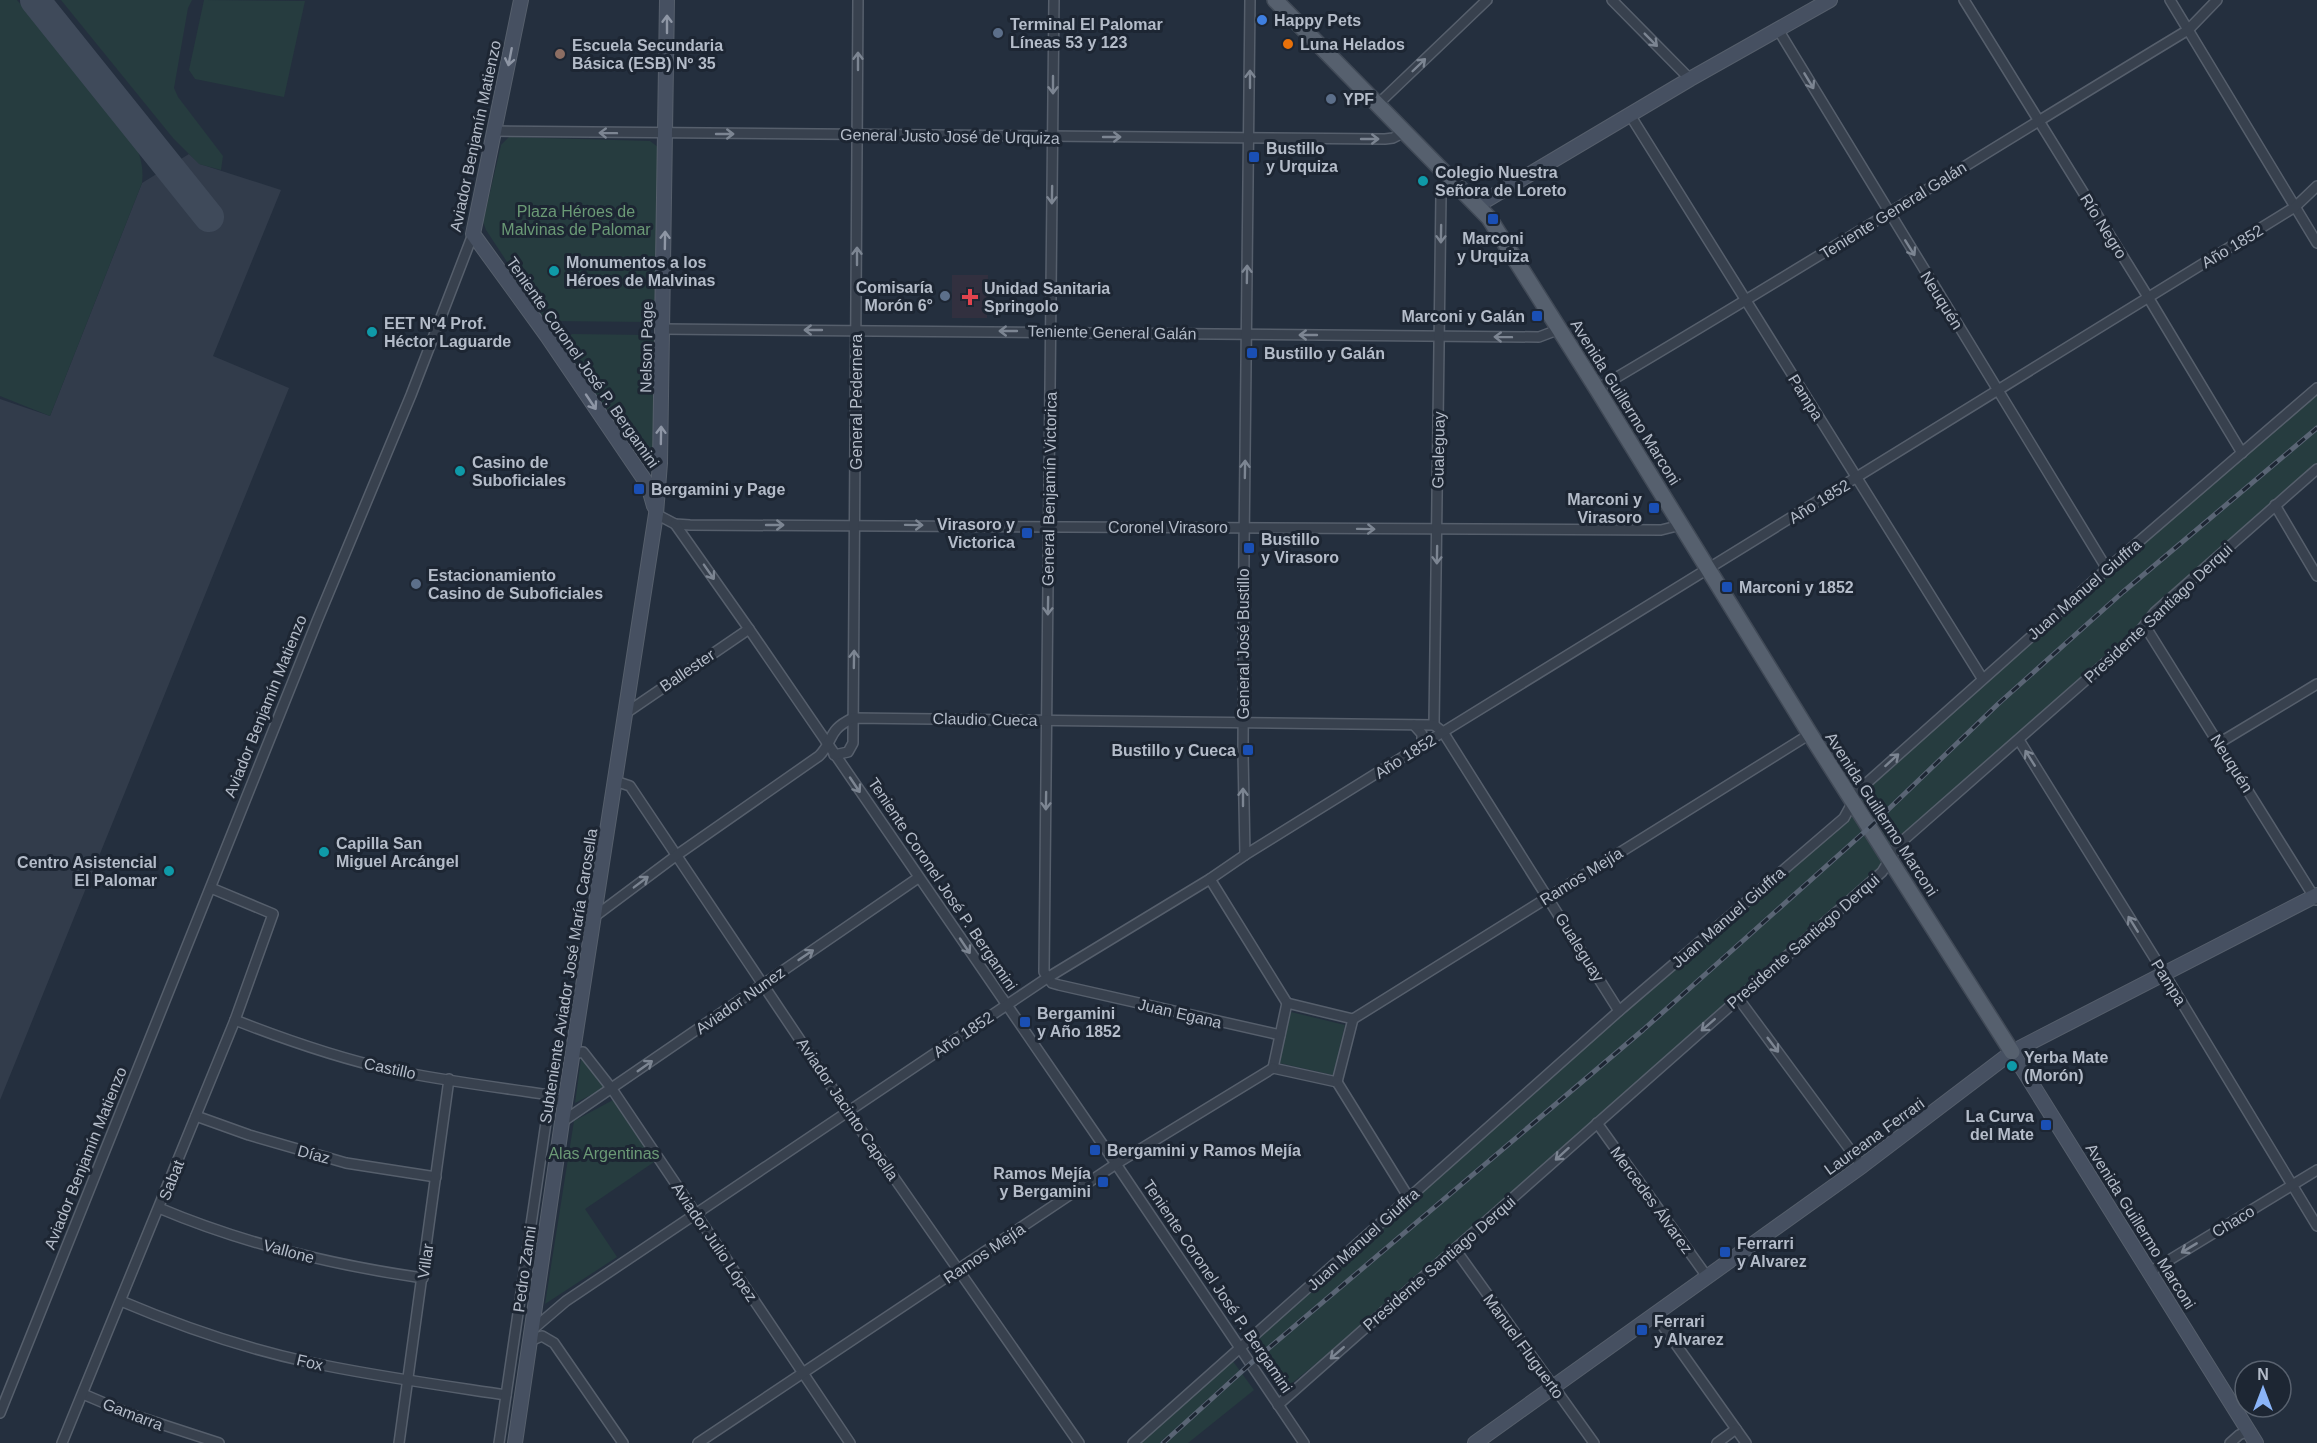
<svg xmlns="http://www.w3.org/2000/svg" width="2317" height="1443" font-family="Arial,sans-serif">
  <rect width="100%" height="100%" fill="#242f3e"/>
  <polygon fill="#32303f" points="952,275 988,275 987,318 952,318"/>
  <polygon fill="#323c4b" points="189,154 200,164 281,190 213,356 289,388 0,1100 0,399 50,416 142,183"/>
  <g fill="#263c3f">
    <path d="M 0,0 L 17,0 L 133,140 C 140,154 144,167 142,183 L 50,416 L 0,396 Z"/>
    <polygon points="61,0 192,0 188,8 174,88 178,97 223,156 221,170 199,164 173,138"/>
    <polygon points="204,0 305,1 284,97 195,79 189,70"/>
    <polygon points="509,137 650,141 658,147 656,318 649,322 548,321 544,318 486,230 483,222 501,145"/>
    <polygon points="572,334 647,335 652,336 655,341 654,462 645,463 642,461 566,349 565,340"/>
    <polygon points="2317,388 2317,469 1899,844 1891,860 1455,1249 1285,1389 1251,1343 1409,1198 1844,818 1857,794"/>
    <polygon points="1291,1012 1345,1025 1333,1075 1279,1063"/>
    <polygon points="581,1059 605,1088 575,1103"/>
    <polygon points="613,1100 654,1162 585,1209 617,1257 545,1304 574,1121"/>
    <polygon points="1232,1360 1254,1390 1188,1443 1134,1443"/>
  </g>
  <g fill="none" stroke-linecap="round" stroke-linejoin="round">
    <polyline stroke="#3f4a5a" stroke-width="30" points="35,0 209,217"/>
    <g stroke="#565f6c" stroke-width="12">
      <g id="street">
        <polyline points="1054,0 1044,972 1052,983 1059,985 1280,1035"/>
        <polyline points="1612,0 1690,79"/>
        <polyline points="1964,0 2148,297 2242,453"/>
        <polyline points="2170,0 2317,243"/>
        <polyline points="1779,31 2107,569"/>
        <polyline points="1377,105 1487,0"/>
        <polyline points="1630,115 1982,678"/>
        <polyline points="494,131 1385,139 1393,138 1405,132"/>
        <polyline points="663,329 1539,337 1560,329"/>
        <path d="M 1597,389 C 1796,272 1991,149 2188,30 L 2217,0"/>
        <polyline points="2275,505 2317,576"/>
        <polyline points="656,514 675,524 690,525 1661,530 1681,525"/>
        <polyline points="675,524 749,629 1116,1164 1304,1443"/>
        <polyline points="2145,626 2316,900"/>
        <polyline points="626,713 749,629"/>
        <polyline points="1414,725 1422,734 1422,746"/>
        <polyline points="1434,725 1441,195 1450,178"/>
        <polyline points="2019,740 2164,973 2317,1226"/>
        <polyline points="2219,743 2317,684"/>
        <polyline points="834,755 848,752 853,743 858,0"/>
        <polyline points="615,781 630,786 849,1113 1079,1443"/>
        <polyline points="1245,855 1243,752 1244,548 1250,0"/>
        <polyline points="1210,879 1287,1003"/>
        <path d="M 594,917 L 677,855 L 819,756 C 835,740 826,731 853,718 L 1434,725 L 1443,732 L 1619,1011"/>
        <polyline points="1738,998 1862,1166"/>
        <polyline points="1353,1019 1810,734"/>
        <path d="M 235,1020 C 286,1040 338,1058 392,1070 C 444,1081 497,1087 550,1095 L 565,1104"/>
        <polyline points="573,1054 583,1052 612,1089 850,1443"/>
        <polyline points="1273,1068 1287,1003 1353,1019"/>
        <polyline points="1273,1068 1337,1082 1353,1019"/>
        <polyline points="1337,1082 1409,1198"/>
        <polyline points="196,1116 249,1135 346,1163 436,1177"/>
        <polyline points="562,1122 918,878"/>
        <polyline points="1597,1123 1708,1278"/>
        <path d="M 159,1208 C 244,1244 332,1265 423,1278"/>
        <polyline points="1455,1249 1594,1443"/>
        <polyline points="2148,1273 2317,1170"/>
        <path d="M 121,1301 C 182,1327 244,1348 308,1362 C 373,1376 440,1385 506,1395"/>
        <polyline points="1655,1315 1746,1443"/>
        <polyline points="532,1330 566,1301 1047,978 1210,879 1245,855 1443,732 2295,207 2317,186"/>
        <polyline points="530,1341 542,1336 554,1343 623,1443"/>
        <polyline points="83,1394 130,1414 219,1443"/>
        <polyline points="1278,1405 1882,872 1899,844 2136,636 2155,612 2317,469"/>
        <polyline points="0,1413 317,621 411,395 473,234"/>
        <polyline points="62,1443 235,1020 273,914 211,888"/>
        <polyline points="399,1443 449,1079"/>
        <polyline points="499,1443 550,1095"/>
        <polyline points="698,1443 1116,1164 1273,1068"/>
        <polyline points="1133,1443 1619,1011 1844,818 1860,789 2107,569 2317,388"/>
        <polyline points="1717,1443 1736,1429"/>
        <polyline points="2230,1443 2239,1435 2248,1431"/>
      </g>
    </g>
    <g stroke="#565f6c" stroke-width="16">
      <g id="secondary">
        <polyline points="521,0 473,234 547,336 648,485 654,506"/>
        <polyline points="1478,205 1690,79 1830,0"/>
        <polyline points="2012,1052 2256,1443"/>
        <polyline points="515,1443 562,1122 656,514 660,463 667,0"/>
        <polyline points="1475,1443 1862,1166 2012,1052 2317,895"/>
      </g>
    </g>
    <g stroke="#414a57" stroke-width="18">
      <polyline id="primary" points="1275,0 1489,218 1597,389 1810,734 2012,1052"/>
    </g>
    <use href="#street" stroke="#38414e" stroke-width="9"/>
    <use href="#secondary" stroke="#465061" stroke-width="14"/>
    <use href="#primary" stroke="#56606e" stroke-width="15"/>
    <g stroke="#5a6575" stroke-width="5">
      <polyline id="rail" points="1163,1443 1250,1364 1643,1030 1870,827 1998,704 2123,592 2317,428"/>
    </g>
    <use href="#rail" stroke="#1d2633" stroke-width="3" stroke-dasharray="9" stroke-linecap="butt"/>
  </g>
  <defs><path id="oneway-shaft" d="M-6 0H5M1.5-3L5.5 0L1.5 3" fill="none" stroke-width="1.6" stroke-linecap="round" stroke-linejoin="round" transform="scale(1.5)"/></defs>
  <g stroke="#8e96a5">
    <use href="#oneway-shaft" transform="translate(667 24) rotate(-90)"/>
    <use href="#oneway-shaft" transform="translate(510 57) rotate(101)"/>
    <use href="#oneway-shaft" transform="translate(665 240) rotate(-89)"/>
    <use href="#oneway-shaft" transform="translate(591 402) rotate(56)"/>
    <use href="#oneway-shaft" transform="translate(661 435) rotate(-89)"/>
  </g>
  <g stroke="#7c8592">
    <use href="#oneway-shaft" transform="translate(1651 40) rotate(45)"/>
    <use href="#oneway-shaft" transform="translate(858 61) rotate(-90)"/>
    <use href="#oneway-shaft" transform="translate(1419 65) rotate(-44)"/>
    <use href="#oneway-shaft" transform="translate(1250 79) rotate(-90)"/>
    <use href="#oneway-shaft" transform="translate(1809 81) rotate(59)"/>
    <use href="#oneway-shaft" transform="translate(1053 85) rotate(90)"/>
    <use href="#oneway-shaft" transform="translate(608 133) rotate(-179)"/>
    <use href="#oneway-shaft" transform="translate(725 134)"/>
    <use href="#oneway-shaft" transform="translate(1112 137)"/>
    <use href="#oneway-shaft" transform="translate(1370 139)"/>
    <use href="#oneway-shaft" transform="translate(1052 195) rotate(91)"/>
    <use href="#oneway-shaft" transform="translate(1441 234) rotate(91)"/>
    <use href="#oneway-shaft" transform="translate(1910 248) rotate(58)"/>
    <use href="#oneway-shaft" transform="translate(857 256) rotate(-90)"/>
    <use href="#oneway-shaft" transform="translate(1247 274) rotate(-89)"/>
    <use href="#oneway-shaft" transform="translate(813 330) rotate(-180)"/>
    <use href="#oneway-shaft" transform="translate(1008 331) rotate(-180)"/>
    <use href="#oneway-shaft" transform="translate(1308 335) rotate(-180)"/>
    <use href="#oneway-shaft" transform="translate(1503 337) rotate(-179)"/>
    <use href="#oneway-shaft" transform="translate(1245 469) rotate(-89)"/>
    <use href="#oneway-shaft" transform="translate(775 525)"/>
    <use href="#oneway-shaft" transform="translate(914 525) rotate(1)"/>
    <use href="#oneway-shaft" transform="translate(1366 529) rotate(1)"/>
    <use href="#oneway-shaft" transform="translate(1437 555) rotate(91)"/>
    <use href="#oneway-shaft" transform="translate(709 572) rotate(55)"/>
    <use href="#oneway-shaft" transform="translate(1048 606) rotate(91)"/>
    <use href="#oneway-shaft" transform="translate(854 659) rotate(-89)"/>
    <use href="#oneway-shaft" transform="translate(2030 758) rotate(-122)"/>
    <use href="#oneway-shaft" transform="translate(1892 760) rotate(-42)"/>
    <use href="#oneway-shaft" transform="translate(855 785) rotate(56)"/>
    <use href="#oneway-shaft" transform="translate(1243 797) rotate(-90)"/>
    <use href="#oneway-shaft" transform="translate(1046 801) rotate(91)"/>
    <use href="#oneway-shaft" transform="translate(641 882) rotate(-37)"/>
    <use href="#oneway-shaft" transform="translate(2133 924) rotate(-122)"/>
    <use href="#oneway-shaft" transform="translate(965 946) rotate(56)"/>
    <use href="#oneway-shaft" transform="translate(806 955) rotate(-34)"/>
    <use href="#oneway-shaft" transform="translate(1708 1025) rotate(139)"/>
    <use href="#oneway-shaft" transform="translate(1773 1045) rotate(53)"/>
    <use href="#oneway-shaft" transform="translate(645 1066) rotate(-35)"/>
    <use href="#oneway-shaft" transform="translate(1562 1154) rotate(138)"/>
    <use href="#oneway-shaft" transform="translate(2189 1248) rotate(149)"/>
    <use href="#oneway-shaft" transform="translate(1337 1353) rotate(139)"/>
  </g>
  <circle fill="#3f7fe0" stroke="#1d2633" stroke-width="2" cx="1262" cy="20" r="6"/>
  <g fill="#5c6f8a" stroke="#1d2633" stroke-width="2">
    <circle cx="998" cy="33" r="6"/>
    <circle cx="1331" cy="99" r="6"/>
    <circle cx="945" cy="296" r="6"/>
    <circle cx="416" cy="584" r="6"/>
  </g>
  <circle fill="#e8710a" stroke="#1d2633" stroke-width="2" cx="1288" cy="44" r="6"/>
  <circle fill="#8d6e63" stroke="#1d2633" stroke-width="2" cx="560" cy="54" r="6"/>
  <g fill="#1a4fb4" stroke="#1d2633" stroke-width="2">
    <rect x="1248" y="151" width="12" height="12" rx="3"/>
    <rect x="1487" y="213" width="12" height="12" rx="3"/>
    <rect x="1531" y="310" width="12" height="12" rx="3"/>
    <rect x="1246" y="347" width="12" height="12" rx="3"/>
    <rect x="633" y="483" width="12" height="12" rx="3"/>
    <rect x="1648" y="502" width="12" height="12" rx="3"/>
    <rect x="1021" y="527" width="12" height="12" rx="3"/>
    <rect x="1243" y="542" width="12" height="12" rx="3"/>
    <rect x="1721" y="581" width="12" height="12" rx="3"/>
    <rect x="1242" y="744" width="12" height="12" rx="3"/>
    <rect x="1019" y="1016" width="12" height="12" rx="3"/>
    <rect x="2040" y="1119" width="12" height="12" rx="3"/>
    <rect x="1089" y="1144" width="12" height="12" rx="3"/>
    <rect x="1097" y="1176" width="12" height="12" rx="3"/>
    <rect x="1719" y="1246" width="12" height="12" rx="3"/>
    <rect x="1636" y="1324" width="12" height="12" rx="3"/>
  </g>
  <g fill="#0f9aa8" stroke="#1d2633" stroke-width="2">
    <circle cx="1423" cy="181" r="6"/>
    <circle cx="554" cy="271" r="6"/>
    <circle cx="372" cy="332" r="6"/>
    <circle cx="460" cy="471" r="6"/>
    <circle cx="324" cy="852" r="6"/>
    <circle cx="169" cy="871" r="6"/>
    <circle cx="2012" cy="1066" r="6"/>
  </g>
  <path fill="#e0444e" stroke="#1d2633" stroke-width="2" d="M967 288h6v6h6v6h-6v6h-6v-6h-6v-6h6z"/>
  <g text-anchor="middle" stroke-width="6" stroke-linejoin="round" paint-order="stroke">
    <g font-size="16" font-weight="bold" fill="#b4bcc9" stroke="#1d2633" text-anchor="start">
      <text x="1274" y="26">Happy Pets</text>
      <text x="1010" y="30">Terminal El Palomar<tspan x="1010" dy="18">Líneas 53 y 123</tspan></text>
      <text x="1300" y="50">Luna Helados</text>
      <text x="572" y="51">Escuela Secundaria<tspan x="572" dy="18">Básica (ESB) Nº 35</tspan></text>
      <text x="1343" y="105">YPF</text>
      <text x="1266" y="154">Bustillo<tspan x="1266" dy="18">y Urquiza</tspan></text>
      <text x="1435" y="178">Colegio Nuestra<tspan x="1435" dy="18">Señora de Loreto</tspan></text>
      <text x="1493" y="244" text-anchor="middle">Marconi<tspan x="1493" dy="18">y Urquiza</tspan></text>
      <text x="566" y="268">Monumentos a los<tspan x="566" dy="18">Héroes de Malvinas</tspan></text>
      <text x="933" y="293" text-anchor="end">Comisaría<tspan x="933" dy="18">Morón 6°</tspan></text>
      <text x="984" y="294">Unidad Sanitaria<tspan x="984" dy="18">Springolo</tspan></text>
      <text x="1525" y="322" text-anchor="end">Marconi y Galán</text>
      <text x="384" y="329">EET Nº4 Prof.<tspan x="384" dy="18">Héctor Laguarde</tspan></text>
      <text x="1264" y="359">Bustillo y Galán</text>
      <text x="472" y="468">Casino de<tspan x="472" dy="18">Suboficiales</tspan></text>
      <text x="651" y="495">Bergamini y Page</text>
      <text x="1642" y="505" text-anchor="end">Marconi y<tspan x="1642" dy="18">Virasoro</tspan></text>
      <text x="1015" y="530" text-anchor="end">Virasoro y<tspan x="1015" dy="18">Victorica</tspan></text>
      <text x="1261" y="545">Bustillo<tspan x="1261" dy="18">y Virasoro</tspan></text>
      <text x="428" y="581">Estacionamiento<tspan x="428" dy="18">Casino de Suboficiales</tspan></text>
      <text x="1739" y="593">Marconi y 1852</text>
      <text x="1236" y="756" text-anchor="end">Bustillo y Cueca</text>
      <text x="336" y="849">Capilla San<tspan x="336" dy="18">Miguel Arcángel</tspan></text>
      <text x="157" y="868" text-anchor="end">Centro Asistencial<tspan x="157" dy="18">El Palomar</tspan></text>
      <text x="1037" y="1019">Bergamini<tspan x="1037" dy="18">y Año 1852</tspan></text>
      <text x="2024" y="1063">Yerba Mate<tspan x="2024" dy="18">(Morón)</tspan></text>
      <text x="2034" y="1122" text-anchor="end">La Curva<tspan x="2034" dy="18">del Mate</tspan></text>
      <text x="1107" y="1156">Bergamini y Ramos Mejía</text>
      <text x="1091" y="1179" text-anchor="end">Ramos Mejía<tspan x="1091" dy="18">y Bergamini</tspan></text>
      <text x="1737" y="1249">Ferrarri<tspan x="1737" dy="18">y Alvarez</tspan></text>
      <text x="1654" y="1327">Ferrari<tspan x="1654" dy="18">y Alvarez</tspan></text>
    </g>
    <g font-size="16" fill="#b4bcc9" stroke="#1d2633">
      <text transform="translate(475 136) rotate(-78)" y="6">Aviador Benjamín Matienzo</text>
      <text transform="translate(950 136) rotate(1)" y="6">General Justo José de Urquiza</text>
      <text transform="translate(1893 210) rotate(-32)" y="6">Teniente General Galán</text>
      <text transform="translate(2104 226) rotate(58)" y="6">Río Negro</text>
      <text transform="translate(2232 246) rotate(-31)" y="6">Año 1852</text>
      <text transform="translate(1942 300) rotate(58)" y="6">Neuquén</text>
      <text transform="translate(1112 332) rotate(1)" y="6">Teniente General Galán</text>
      <text transform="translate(646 347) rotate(-89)" y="6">Nelson Page</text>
      <text transform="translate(583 362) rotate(55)" y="6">Teniente Coronel José P. Bergamini</text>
      <text transform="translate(1806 397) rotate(58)" y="6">Pampa</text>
      <text transform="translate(856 402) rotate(-90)" y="6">General Pedernera</text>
      <text transform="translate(1626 402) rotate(58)" y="6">Avenida Guillermo Marconi</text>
      <text transform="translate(1438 450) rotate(-89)" y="6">Gualeguay</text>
      <text transform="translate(1049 489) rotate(-89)" y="6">General Benjamín Victorica</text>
      <text transform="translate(1819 501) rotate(-32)" y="6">Año 1852</text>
      <text x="1168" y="533">Coronel Virasoro</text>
      <text transform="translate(2084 589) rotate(-41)" y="6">Juan Manuel Giuffra</text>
      <text transform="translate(2158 613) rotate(-43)" y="6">Presidente Santiago Derqui</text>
      <text transform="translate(1243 644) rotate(-90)" y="6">General José Bustillo</text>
      <text transform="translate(687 670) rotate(-34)" y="6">Ballester</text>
      <text transform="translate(265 706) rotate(-68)" y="6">Aviador Benjamín Matienzo</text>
      <text transform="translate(985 719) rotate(1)" y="6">Claudio Cueca</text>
      <text transform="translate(1405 756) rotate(-32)" y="6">Año 1852</text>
      <text transform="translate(2232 763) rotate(58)" y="6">Neuquén</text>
      <text transform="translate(1882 814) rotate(57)" y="6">Avenida Guillermo Marconi</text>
      <text transform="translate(1581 876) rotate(-32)" y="6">Ramos Mejía</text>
      <text transform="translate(943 884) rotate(56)" y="6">Teniente Coronel José P. Bergamini</text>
      <text transform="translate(1728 917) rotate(-41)" y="6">Juan Manuel Giuffra</text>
      <text transform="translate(1803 941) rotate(-41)" y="6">Presidente Santiago Derqui</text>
      <text transform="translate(1580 947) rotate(58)" y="6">Gualeguay</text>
      <text transform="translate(568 976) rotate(-81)" y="6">Subteniente Aviador José María Carosella</text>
      <text transform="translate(2169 982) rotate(58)" y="6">Pampa</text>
      <text transform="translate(740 1000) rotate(-35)" y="6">Aviador Nunez</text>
      <text transform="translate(1180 1013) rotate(13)" y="6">Juan Egana</text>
      <text transform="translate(963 1034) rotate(-34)" y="6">Año 1852</text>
      <text transform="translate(390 1068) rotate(12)" y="6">Castillo</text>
      <text transform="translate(848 1109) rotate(56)" y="6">Aviador Jacinto Capella</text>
      <text transform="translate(1874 1136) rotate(-36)" y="6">Laureana Ferrari</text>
      <text transform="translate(314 1154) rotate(15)" y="6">Díaz</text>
      <text transform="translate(85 1158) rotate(-68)" y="6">Aviador Benjamín Matienzo</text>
      <text transform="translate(171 1180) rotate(-68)" y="6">Sabat</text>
      <text transform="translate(1652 1200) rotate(54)" y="6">Mercedes Álvarez</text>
      <text transform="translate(2233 1221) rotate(-31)" y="6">Chaco</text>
      <text transform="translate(2141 1226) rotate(58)" y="6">Avenida Guillermo Marconi</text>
      <text transform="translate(1363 1239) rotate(-42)" y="6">Juan Manuel Giuffra</text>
      <text transform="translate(715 1242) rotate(56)" y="6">Aviador Julio López</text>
      <text transform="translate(289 1251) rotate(15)" y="6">Vallone</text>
      <text transform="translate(984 1253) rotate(-34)" y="6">Ramos Mejía</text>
      <text transform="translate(425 1261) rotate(-82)" y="6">Villar</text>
      <text transform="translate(1439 1263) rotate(-41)" y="6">Presidente Santiago Derqui</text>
      <text transform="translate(524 1269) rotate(-82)" y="6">Pedro Zanni</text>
      <text transform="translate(1218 1286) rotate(56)" y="6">Teniente Coronel José P. Bergamini</text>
      <text transform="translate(1524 1346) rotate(54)" y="6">Manuel Fluguerto</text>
      <text transform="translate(310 1362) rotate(13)" y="6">Fox</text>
      <text transform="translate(133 1414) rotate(21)" y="6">Gamarra</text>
    </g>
    <g font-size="16" fill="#6b9a76" stroke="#1d2633">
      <text x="576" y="217">Plaza Héroes de<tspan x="576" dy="18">Malvinas de Palomar</tspan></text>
      <text x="604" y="1159">Alas Argentinas</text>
    </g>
  </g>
  <g transform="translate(2263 1389)"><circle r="28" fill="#1d2633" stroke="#59626f" stroke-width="1.5"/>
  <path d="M0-4.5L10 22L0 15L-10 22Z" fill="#8ab4f8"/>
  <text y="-9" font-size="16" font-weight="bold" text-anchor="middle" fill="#b4bcc9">N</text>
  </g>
</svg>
